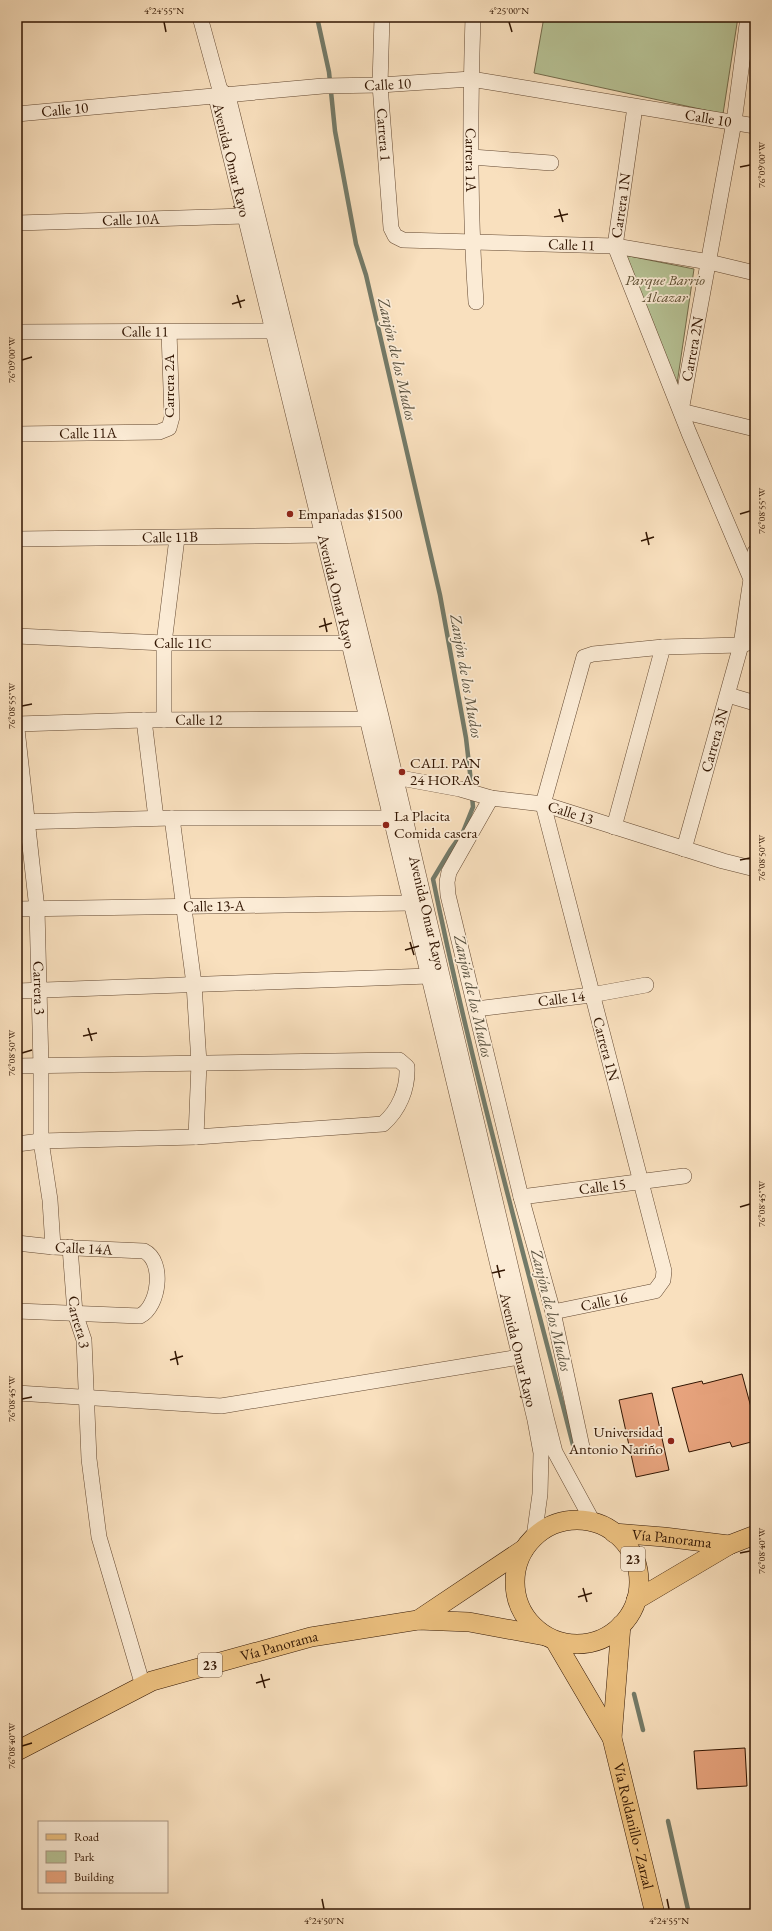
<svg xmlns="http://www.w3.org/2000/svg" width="772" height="1931" font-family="'EB Garamond',serif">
  <rect width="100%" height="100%" fill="#f9e0be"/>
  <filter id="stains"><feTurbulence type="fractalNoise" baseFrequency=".005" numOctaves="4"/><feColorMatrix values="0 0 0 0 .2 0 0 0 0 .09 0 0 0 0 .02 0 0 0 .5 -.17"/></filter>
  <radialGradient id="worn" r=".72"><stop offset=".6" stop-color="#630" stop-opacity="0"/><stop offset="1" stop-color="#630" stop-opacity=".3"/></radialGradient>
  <g fill="#b7c396" stroke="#746c4c">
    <polygon points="544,17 738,17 723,114 534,73"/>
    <polygon points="624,255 694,269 677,384"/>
  </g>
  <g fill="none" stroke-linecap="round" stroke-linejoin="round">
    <g stroke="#737a68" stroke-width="4.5">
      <path d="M 317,17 L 329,72 L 335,131 L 356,244 L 366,275 L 440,595 L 466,738 L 470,773 L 473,807 L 463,832 L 451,849 L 433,879 C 472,1070 525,1257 573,1445"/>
      <polyline points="634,1694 643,1730"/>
      <polyline points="668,1821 689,1914"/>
    </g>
  </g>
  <g fill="#e8a47e" stroke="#311502">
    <polygon points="742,1374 755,1422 755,1441 732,1447 730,1442 689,1452 672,1388 702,1381 703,1384"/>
    <polygon points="652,1393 669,1470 636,1477 619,1400"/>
    <polygon points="745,1748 747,1786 697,1789 694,1751"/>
  </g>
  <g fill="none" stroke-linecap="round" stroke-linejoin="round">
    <g stroke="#634831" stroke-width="16">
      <g id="minor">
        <polyline points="200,17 220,90"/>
        <path id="s1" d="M 382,17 L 380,85 L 391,228 L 395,236 L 403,240 L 615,246 L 709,262 L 755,273"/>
        <path id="s2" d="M 473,17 C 470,112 469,207 476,302"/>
        <path id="s3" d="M 220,90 L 216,97 L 349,643 L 535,1420 L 541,1453 L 540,1494 L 534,1537"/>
        <path id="s4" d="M 220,90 L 228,96 L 381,716 L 546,1417 L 555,1452 L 593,1522"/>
        <path id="s5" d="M 17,114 L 323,86 L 380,85 L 471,79 L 755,126"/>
        <polyline points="472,157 551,163"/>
        <path id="s6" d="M 17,223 L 245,216"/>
        <path id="s7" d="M 17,332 L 273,331"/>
        <path id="s8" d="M 681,411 L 734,122 L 748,17"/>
        <polyline points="681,411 755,429"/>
        <path id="s9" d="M 17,434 L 159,432 L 169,428 L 172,417 L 169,332"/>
        <path id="s10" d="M 17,539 L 323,535"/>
        <polyline points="751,579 755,552"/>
        <path id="s11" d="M 17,636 L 164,643 L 349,643"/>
        <polyline points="728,695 755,703"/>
        <polyline points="144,720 156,818"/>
        <polyline points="164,720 164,643 177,538"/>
        <path id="s12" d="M 17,724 L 144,720 L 367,719 L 376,717"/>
        <path id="s13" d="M 17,729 L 37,909 L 41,1066 L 41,1141 L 50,1200 L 53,1247"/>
        <path id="s14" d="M 387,779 L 395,777 L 460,789 L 491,798 L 543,804 L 723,861 L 755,869"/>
        <polyline points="491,798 449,872 447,882 448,895 521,1197 553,1312 582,1447"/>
        <polyline points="172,818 194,984 199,1063 196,1137"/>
        <polyline points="17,822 172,818 391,818"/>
        <path id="s15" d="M 614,827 L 663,647 L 741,645 L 751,579 L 689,433 L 615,246 L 635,107"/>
        <path id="s16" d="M 684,849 L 741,645 L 755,641"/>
        <path id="s17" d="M 17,909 L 411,903"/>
        <polyline points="17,991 429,976"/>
        <path id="s18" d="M 476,1009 L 591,995 L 646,985"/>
        <path d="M 17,1066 L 399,1060 L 407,1067 C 408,1089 399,1110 383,1124 L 196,1137 L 41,1141 L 17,1144"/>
        <path id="s19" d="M 521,1197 L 684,1176"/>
        <path id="s20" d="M 17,1243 L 53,1247 L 144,1251 C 165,1261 159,1307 140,1316 L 17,1311"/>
        <path id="s21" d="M 70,1247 L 75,1313 L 84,1340 L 89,1459 L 99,1537 L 143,1686"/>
        <path id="s22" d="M 553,1312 L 655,1291 L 663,1280 L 664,1271 L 543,804 L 584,657 L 593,654 L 663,647"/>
        <polyline points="17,1393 221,1406 520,1357"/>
      </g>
    </g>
    <g stroke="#311502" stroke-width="20">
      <g id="major">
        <circle cx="577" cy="1582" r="62"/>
        <path id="s23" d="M 614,1533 L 664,1537 L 729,1545"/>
        <polyline points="636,1600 729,1545 755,1535"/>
        <polyline points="418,1620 524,1549"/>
        <path id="s24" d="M 555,1641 L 612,1738 L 655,1914"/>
        <polyline points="612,1738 621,1625"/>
        <path id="s25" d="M 17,1751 L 152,1681 L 311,1637 L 418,1620 L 469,1622 L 545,1636"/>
      </g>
    </g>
    <use href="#minor" stroke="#fbebd5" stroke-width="15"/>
    <use href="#major" stroke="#ecc07f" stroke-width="19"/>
  </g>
  <path fill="none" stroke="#311502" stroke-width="1.5" d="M 164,22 L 166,32M 509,22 L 512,32M 740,167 L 750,165M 559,209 L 563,222M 554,217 L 568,214M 237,295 L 241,308M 232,304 L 245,300M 22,360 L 32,357M 740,514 L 750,511M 646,532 L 649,545M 641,541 L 654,537M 324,618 L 327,632M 319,627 L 332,623M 22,706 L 32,704M 740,860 L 750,858M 410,942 L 414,955M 405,950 L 419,946M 88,1028 L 92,1041M 83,1036 L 97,1033M 22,1053 L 32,1050M 740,1207 L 750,1204M 497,1265 L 500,1278M 492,1273 L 505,1270M 175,1351 L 178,1365M 170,1360 L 183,1356M 22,1399 L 32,1397M 740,1553 L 750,1551M 583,1588 L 587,1602M 578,1597 L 592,1593M 261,1674 L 265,1688M 256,1683 L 270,1679M 22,1746 L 32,1743M 322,1899 L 324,1909M 667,1899 L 669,1909"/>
  <g fill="#8f2418" stroke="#fbebd5" stroke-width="1.5">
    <circle cx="290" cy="514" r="4"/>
    <circle cx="402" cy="772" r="4"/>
    <circle cx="386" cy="825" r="4"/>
    <circle cx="671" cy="1441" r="4"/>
  </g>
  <g text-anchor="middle" stroke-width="3.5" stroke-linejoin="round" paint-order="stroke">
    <g fill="#fbebd5" stroke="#6e5541" stroke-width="1">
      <rect x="621" y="1547" width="24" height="24" rx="3"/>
      <rect x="198" y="1653" width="24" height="24" rx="3"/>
    </g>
    <g font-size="14" font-weight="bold" fill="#311502">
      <text x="633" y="1564">23</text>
      <text x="210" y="1670">23</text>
    </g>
    <g font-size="15" fill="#311502" stroke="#fbebd5">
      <text dy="5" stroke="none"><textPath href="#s5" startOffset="372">Calle 10</textPath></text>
      <text dy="5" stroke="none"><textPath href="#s5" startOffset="48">Calle 10</textPath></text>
      <text dy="5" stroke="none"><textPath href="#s5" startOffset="696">Calle 10</textPath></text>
      <text dy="5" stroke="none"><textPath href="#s1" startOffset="118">Carrera 1</textPath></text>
      <text dy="5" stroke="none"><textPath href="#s3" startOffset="73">Avenida Omar Rayo</textPath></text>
      <text dy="5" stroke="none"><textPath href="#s2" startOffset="143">Carrera 1A</textPath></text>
      <text dy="5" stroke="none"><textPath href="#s15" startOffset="732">Carrera 1N</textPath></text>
      <text dy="5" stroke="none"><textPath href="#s6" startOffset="114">Calle 10A</textPath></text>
      <text dy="5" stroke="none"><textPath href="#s1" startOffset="398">Calle 11</textPath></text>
      <text dy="5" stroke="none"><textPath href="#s7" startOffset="128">Calle 11</textPath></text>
      <text dy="5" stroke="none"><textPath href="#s8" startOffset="63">Carrera 2N</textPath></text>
      <text transform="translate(169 386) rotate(-90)" y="5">Carrera 2A</text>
      <text dy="5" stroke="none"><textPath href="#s9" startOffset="71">Calle 11A</textPath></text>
      <text dy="5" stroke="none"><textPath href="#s10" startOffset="153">Calle 11B</textPath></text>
      <text dy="5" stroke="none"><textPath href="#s3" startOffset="517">Avenida Omar Rayo</textPath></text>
      <text dy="5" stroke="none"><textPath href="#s11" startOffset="166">Calle 11C</textPath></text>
      <text dy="5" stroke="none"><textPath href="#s12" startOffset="182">Calle 12</textPath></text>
      <text dy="5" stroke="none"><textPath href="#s16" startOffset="113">Carrera 3N</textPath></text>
      <text dy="5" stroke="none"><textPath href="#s14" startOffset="188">Calle 13</textPath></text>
      <text dy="5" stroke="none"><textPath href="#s17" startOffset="197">Calle 13-A</textPath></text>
      <text dy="5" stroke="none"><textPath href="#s4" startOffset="851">Avenida Omar Rayo</textPath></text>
      <text dy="5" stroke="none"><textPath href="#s13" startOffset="260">Carrera 3</textPath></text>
      <text dy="5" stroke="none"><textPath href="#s18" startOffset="86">Calle 14</textPath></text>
      <text transform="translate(606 1049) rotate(75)" y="5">Carrera 1N</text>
      <text dy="5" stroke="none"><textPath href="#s19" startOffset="82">Calle 15</textPath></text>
      <text dy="5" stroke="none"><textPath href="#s20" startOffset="67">Calle 14A</textPath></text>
      <text dy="5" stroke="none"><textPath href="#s22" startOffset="52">Calle 16</textPath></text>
      <text dy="5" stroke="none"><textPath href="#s21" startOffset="76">Carrera 3</textPath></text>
      <text dy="5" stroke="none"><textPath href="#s3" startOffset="1297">Avenida Omar Rayo</textPath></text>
      <text dy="5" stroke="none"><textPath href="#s23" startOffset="58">Vía Panorama</textPath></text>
      <text dy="5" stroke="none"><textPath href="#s25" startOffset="284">Vía Panorama</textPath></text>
      <text dy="5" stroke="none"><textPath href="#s24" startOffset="203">Vía Roldanillo - Zarzal</textPath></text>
    </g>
    <g font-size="15" font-style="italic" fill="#605236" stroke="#fbebd5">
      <text x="665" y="285">Parque Barrio<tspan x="665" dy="17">Alcazar</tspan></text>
    </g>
    <g font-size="15" fill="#311502" stroke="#fbebd5" text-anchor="start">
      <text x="298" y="519">Empanadas $1500</text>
      <text x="410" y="768">CALI. PAN<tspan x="410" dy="17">24 HORAS</tspan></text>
      <text x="394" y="821">La Placita<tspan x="394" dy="17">Comida casera</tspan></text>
      <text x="663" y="1437" text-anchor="end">Universidad<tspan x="663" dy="17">Antonio Nariño</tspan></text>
    </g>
    <g font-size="16" font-style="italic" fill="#58503e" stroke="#fbebd5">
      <text transform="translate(398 359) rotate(77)" y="6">Zanjón de los Mudos</text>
      <text transform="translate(467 676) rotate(80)" y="6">Zanjón de los Mudos</text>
      <text transform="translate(474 996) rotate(77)" y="6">Zanjón de los Mudos</text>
      <text transform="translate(552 1310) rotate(76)" y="6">Zanjón de los Mudos</text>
    </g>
  </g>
  <rect width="772" height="1931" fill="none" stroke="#f9e0be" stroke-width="44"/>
  <rect x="38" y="1821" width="130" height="72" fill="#fbebd5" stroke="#aa9581"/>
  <rect x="46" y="1834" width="20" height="6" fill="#ecc07f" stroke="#aa9581"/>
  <text x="74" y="1841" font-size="12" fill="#311502">Road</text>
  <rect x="46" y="1851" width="20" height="12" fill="#b7c396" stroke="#aa9581"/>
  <text x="74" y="1861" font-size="12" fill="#311502">Park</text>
  <rect x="46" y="1871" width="20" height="12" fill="#e8a47e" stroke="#aa9581"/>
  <text x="74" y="1881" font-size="12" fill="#311502">Building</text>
  <rect x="22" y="22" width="728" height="1887" fill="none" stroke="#311502" stroke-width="1.5"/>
  <g font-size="10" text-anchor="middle" fill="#311502">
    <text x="164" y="14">4°24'55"N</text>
    <text x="509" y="14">4°25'00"N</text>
    <text transform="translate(761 165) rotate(-90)" y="4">76°09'00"W</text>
    <text transform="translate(11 360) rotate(-90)" y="4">76°09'00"W</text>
    <text transform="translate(761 511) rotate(-90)" y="4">76°08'55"W</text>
    <text transform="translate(11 706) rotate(-90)" y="4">76°08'55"W</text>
    <text transform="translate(761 858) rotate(-90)" y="4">76°08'50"W</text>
    <text transform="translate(11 1053) rotate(-90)" y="4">76°08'50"W</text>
    <text transform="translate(761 1204) rotate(-90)" y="4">76°08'45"W</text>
    <text transform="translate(11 1399) rotate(-90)" y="4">76°08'45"W</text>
    <text transform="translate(761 1551) rotate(-90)" y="4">76°08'40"W</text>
    <text transform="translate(11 1746) rotate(-90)" y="4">76°08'40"W</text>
    <text x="324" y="1924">4°24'50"N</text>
    <text x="669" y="1924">4°24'55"N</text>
  </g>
  <rect width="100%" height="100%" filter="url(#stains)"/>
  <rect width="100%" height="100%" fill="url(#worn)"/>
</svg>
